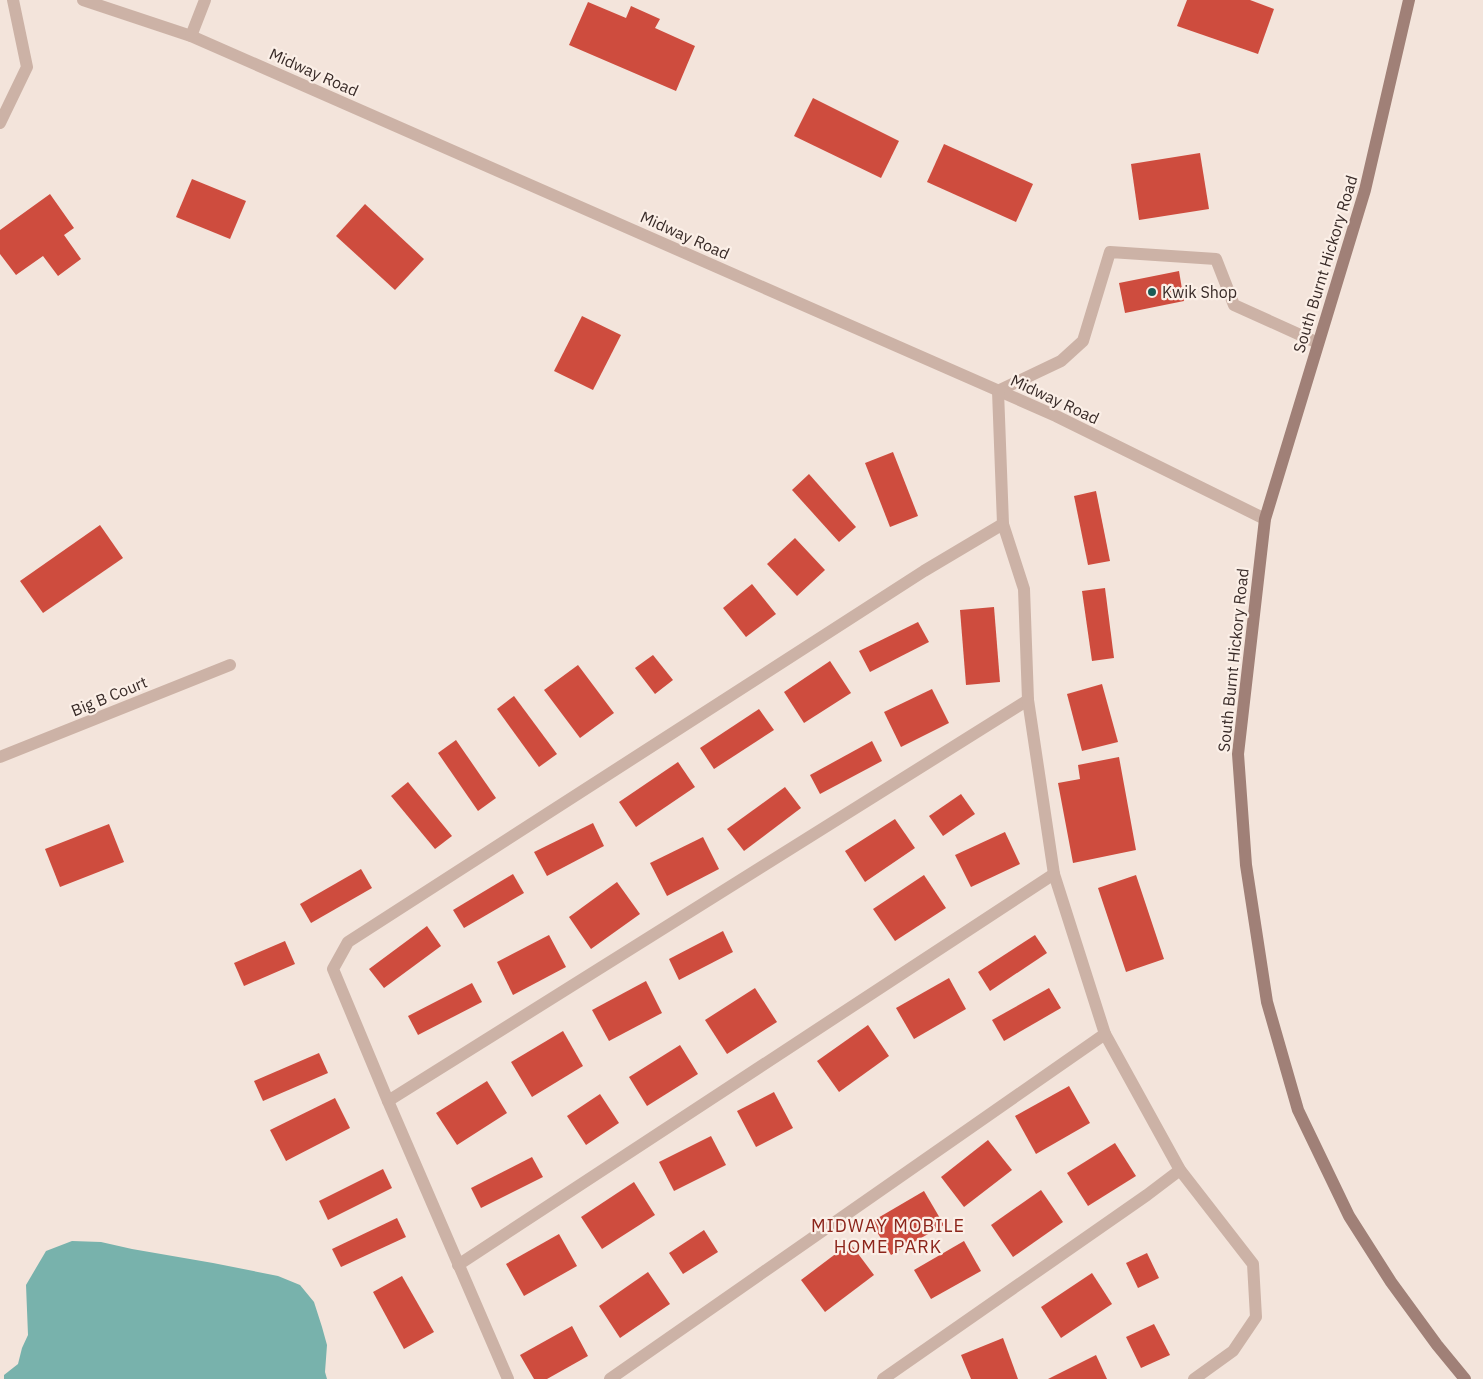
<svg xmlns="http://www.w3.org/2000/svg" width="1483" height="1379" font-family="'IBM Plex Sans',sans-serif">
  <rect width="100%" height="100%" fill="#f3e4db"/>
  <polygon fill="#78b2ac" points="72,1241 101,1242 132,1249 213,1263 278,1276 300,1285 314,1302 322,1327 327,1345 325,1372 327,1379 4,1379 4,1375 18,1364 22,1348 28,1335 26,1285 46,1251"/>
  <g fill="#ce4c3e">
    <polygon points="1187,0 1250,0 1274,9 1258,54 1177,26"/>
    <polygon points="588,2 626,18 631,6 660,19 655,28 695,46 676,91 569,45"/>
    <polygon points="813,98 899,141 881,178 794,136"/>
    <polygon points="944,144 1033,184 1016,222 927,182"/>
    <polygon points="1200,153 1209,209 1139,220 1131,164"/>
    <polygon points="192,179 246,201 230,239 176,217"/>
    <polygon points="50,194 74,228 64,235 81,259 58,276 43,256 16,275 0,254 0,230"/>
    <polygon points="365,204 424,259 395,290 336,236"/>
    <polygon points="1179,271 1184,301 1125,313 1119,283"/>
    <polygon points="582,316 621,335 593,390 554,371"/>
    <polygon points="893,452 918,516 890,527 865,463"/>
    <polygon points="809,474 856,527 839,542 792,490"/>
    <polygon points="1096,491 1110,561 1088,565 1074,496"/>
    <polygon points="100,525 123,558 43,613 20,581"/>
    <polygon points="795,538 825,570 797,596 767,564"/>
    <polygon points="752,584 776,614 746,637 723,608"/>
    <polygon points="1105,588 1114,658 1092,661 1082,591"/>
    <polygon points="994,607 1000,682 966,685 960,610"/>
    <polygon points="918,622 929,642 870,672 859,651"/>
    <polygon points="653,655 673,680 655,694 635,668"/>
    <polygon points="830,661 851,693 804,723 784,692"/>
    <polygon points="578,665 614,713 580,738 544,690"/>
    <polygon points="1102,684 1118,742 1082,751 1067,694"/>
    <polygon points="932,689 949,723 901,747 884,712"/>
    <polygon points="514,696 557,754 539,767 497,709"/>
    <polygon points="759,709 774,730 714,769 700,748"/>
    <polygon points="456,740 496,798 478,811 438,753"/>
    <polygon points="872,741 882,761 820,794 810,775"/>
    <polygon points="1119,757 1136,850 1073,863 1058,783 1080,779 1078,765"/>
    <polygon points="678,762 695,787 636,827 619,802"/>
    <polygon points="408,782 452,836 435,849 391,796"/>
    <polygon points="785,787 801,808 744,851 727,829"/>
    <polygon points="961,794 975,814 943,836 929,816"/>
    <polygon points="895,819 915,848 865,882 845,851"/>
    <polygon points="593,823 604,846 547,876 534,852"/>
    <polygon points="109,824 124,862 60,887 45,849"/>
    <polygon points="1005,832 1020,864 971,887 955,855"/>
    <polygon points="703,837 719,869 667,896 650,863"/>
    <polygon points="361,869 372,888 311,923 300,904"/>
    <polygon points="513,874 524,893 464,928 453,910"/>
    <polygon points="924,875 946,908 895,941 873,909"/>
    <polygon points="1136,875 1164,959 1126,972 1098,888"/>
    <polygon points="617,882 640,914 591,949 569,917"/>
    <polygon points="427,926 441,946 384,988 369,969"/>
    <polygon points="723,931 733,952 679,980 669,959"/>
    <polygon points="549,935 566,967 513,995 497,962"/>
    <polygon points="1035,935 1047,953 990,991 978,972"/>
    <polygon points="285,941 295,964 244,986 234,963"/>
    <polygon points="949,978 966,1009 914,1039 896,1008"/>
    <polygon points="646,981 662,1013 609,1041 592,1010"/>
    <polygon points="472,983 482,1002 418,1035 408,1016"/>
    <polygon points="755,988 777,1022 727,1054 705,1020"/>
    <polygon points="1049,988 1061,1008 1004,1041 992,1020"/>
    <polygon points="868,1025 889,1056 839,1092 817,1061"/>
    <polygon points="563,1031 583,1066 532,1097 511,1062"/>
    <polygon points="680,1045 698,1074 647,1106 629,1077"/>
    <polygon points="319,1053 328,1073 263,1101 254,1081"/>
    <polygon points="487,1081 507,1113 457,1145 436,1113"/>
    <polygon points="1069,1086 1090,1123 1036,1154 1015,1116"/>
    <polygon points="774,1092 793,1128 756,1147 737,1111"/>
    <polygon points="600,1094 619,1123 586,1145 567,1116"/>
    <polygon points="335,1098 350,1128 286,1161 270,1130"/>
    <polygon points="711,1136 726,1165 674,1191 659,1162"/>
    <polygon points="988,1140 1012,1170 964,1207 941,1177"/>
    <polygon points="1115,1143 1136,1176 1088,1206 1067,1173"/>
    <polygon points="532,1157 543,1177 481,1208 471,1188"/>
    <polygon points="383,1169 392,1188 328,1220 319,1201"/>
    <polygon points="634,1182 655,1215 602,1249 581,1217"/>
    <polygon points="1041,1190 1063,1222 1013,1257 991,1225"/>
    <polygon points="924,1191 944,1225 891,1255 871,1222"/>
    <polygon points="397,1218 406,1237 341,1267 332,1249"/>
    <polygon points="704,1230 718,1252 683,1274 669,1253"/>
    <polygon points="559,1234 577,1266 524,1296 506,1264"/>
    <polygon points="964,1241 981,1271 931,1299 914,1270"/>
    <polygon points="850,1243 874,1275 825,1312 801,1280"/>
    <polygon points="1147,1253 1159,1278 1138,1288 1126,1263"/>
    <polygon points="648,1272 670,1304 620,1338 599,1306"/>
    <polygon points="1092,1273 1112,1304 1061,1338 1041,1307"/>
    <polygon points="402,1276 434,1332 404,1349 373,1292"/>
    <polygon points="1154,1324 1170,1355 1141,1368 1126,1337"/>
    <polygon points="572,1326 588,1356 547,1379 534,1379 520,1355"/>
    <polygon points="1003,1338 1018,1379 971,1379 961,1355"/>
    <polygon points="1096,1355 1107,1379 1048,1379"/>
  </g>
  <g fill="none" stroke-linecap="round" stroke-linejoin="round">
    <polyline stroke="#ccb2a6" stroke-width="12" points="998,391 1061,361 1083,341 1110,252 1216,259 1234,305 1318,343"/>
    <g stroke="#ccb2a6" stroke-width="12">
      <polyline points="83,0 191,36 1056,416 1265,519"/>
      <polyline points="191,36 205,0"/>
      <polyline points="0,123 27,67 13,0"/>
      <polyline points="998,391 1003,524"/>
      <polyline points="0,757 230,665"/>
      <polyline points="388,1101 1028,700"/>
      <polyline points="458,1265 1054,874"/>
      <polyline points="508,1379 388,1101 333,969 348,942 924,571 1003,524 1024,589 1028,700 1054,874 1105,1034 1180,1170 1253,1264 1256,1317 1233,1351 1194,1379"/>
      <polyline points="610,1379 1105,1034"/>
      <polyline points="883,1379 1147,1195 1180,1170"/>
    </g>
    <polyline stroke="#a08077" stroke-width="12" points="1409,0 1365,190 1265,519 1238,754 1246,865 1267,1002 1298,1110 1349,1216 1391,1282 1437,1345 1465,1379"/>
  </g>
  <circle fill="#1a5c57" stroke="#fbefe7" stroke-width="2" cx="1152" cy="292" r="5"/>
  <g text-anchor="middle" stroke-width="4.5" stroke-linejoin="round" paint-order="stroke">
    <g font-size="16" fill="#382a27" stroke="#fbefe7">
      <text transform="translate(314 72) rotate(24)" y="6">Midway Road</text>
      <text transform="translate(685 235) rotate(24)" y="6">Midway Road</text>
      <text transform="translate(1325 264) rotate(-73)" y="6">South Burnt Hickory Road</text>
      <text transform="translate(1055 399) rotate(25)" y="6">Midway Road</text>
      <text transform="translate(1233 660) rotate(-84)" y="6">South Burnt Hickory Road</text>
      <text transform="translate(109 696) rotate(-22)" y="6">Big B Court</text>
    </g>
    <g font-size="16" fill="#382a27" stroke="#fbefe7" text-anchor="start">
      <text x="1162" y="298">Kwik Shop</text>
    </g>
    <g font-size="18" letter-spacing="1" fill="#8c251b" stroke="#fbefe7">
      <text x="888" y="1232">MIDWAY MOBILE<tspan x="888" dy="21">HOME PARK</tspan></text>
    </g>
  </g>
</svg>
